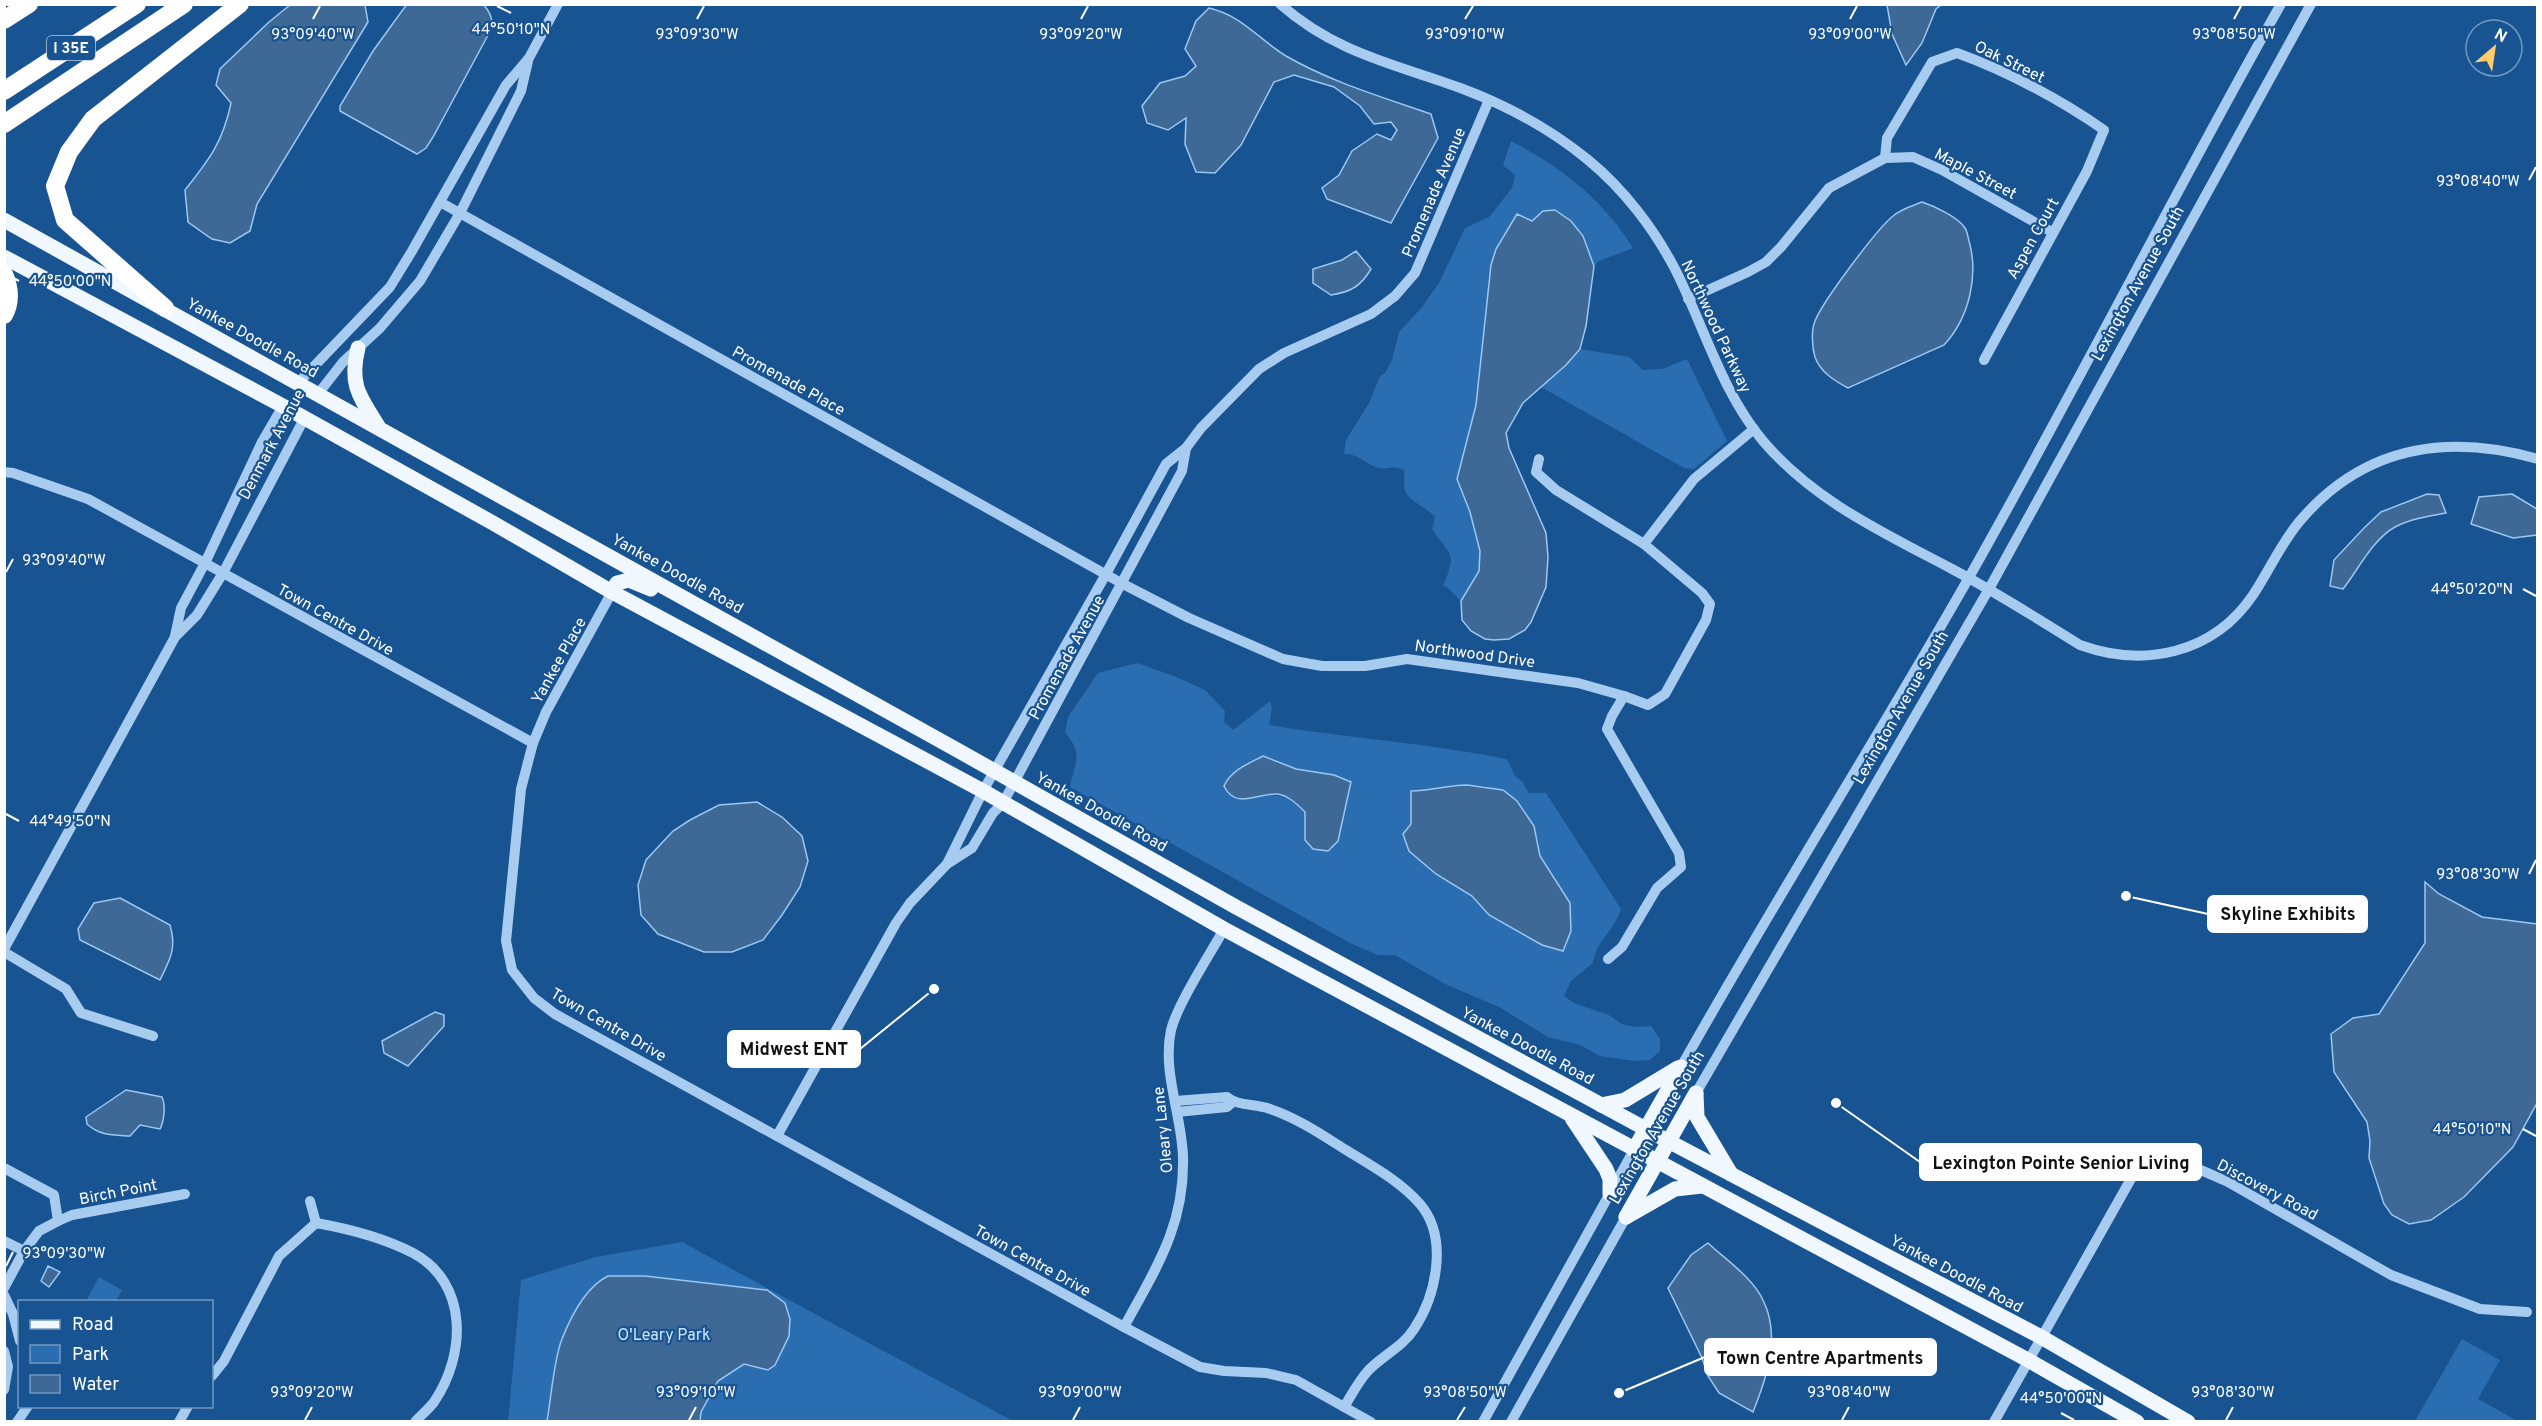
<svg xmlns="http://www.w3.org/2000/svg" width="2542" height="1426" font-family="Overpass,sans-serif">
  <rect width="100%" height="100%" fill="#185392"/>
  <g fill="#2b6db1" fill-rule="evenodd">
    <path d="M 1511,141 C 1560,166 1604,200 1633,248 L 1599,261 L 1594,266 L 1583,236 L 1543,211 L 1532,221 L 1517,214 L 1496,249 L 1491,265 L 1476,405 L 1457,479 L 1470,512 L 1480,551 L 1479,571 L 1461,601 L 1448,588 L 1443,586 C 1458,550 1450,557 1432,529 L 1435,517 C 1428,509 1407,499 1405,491 C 1403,485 1405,477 1404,470 C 1392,465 1391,469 1380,468 C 1367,466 1361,454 1344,454 L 1346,440 L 1369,403 L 1380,376 L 1385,373 L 1392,360 L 1399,332 L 1422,307 L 1439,283 L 1465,228 L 1489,217 L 1512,188 L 1515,175 L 1503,165 Z"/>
    <polygon points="1580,349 1629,357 1643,370 1662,369 1687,359 1727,441 1694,469 1684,468 1541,387 1566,365"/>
    <path d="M 1137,663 L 1174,676 L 1205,690 L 1225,711 L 1224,722 L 1233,730 L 1270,701 L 1272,708 L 1269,725 C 1348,738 1428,743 1507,759 L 1515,776 L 1522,781 L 1529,793 L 1546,793 L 1621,909 C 1615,930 1595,942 1593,963 L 1571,981 L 1564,996 L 1574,1003 L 1609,1015 L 1622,1024 L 1635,1027 L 1651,1026 L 1660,1039 L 1660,1051 L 1650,1060 L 1634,1061 L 1600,1056 L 1580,1045 L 1548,1037 L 1499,1007 L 1445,984 L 1395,955 L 1378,955 L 1350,943 L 1070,787 C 1075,760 1084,756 1065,732 L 1068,717 L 1098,673 ZM 1263,756 L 1296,769 L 1334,775 L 1351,782 L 1345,813 L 1305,840 L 1305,812 C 1288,795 1275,792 1252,799 ZM 1453,785 L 1486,786 L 1538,839 L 1540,856 L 1554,879 L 1542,945 L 1489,915 L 1472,896 L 1436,874 L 1409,851 L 1403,835 L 1411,825 L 1411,791 L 1426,791 Z"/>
    <polygon points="682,1242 1013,1421 508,1422 521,1280 596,1257"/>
    <polygon points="99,1277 122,1290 116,1301 86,1301"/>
    <polygon points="2462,1339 2500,1360 2478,1399 2514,1419 2513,1421 2415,1421"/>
  </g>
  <g fill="#3e6896" stroke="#9bc7f2" stroke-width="1.5">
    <path d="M 407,4 L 484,5 C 493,16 494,23 487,37 L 433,137 L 426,148 L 417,154 L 340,111 L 340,106 L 373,51 Z"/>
    <path d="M 290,5 L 365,5 L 368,22 L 257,204 L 250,231 L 230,243 L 212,239 L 188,222 L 185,190 C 209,160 223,142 231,103 L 216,85 L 220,69 L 269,22 Z"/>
    <polygon points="1887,5 1941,5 1936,9 1922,43 1906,65 1892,34"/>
    <path d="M 1209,8 C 1243,16 1258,39 1286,56 C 1331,82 1382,97 1431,114 L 1438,138 L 1391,223 L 1327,199 L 1322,188 L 1339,175 L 1352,151 L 1377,134 L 1391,140 L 1397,130 L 1391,122 L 1374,124 L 1360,106 L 1334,87 L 1294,75 L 1274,82 L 1241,145 L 1215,173 L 1196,172 L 1185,144 L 1186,118 L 1168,130 L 1147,123 L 1142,106 L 1160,83 L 1185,76 L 1196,66 L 1185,49 L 1196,21 Z"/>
    <path d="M 1922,202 C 1934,206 1958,217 1965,228 C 1967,231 1968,237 1969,241 C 1979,276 1969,318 1944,345 L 1848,388 C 1835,381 1820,372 1815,357 C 1812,347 1811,330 1815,321 C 1823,301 1876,230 1893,216 C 1901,209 1912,206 1922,202 Z"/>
    <polygon points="1555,210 1571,221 1583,236 1594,266 1586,326 1580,349 1566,365 1523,403 1506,433 1509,448 1546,533 1548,557 1546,587 1531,622 1525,630 1509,639 1494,640 1485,639 1471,631 1462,620 1461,601 1479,571 1480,551 1470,512 1457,479 1476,405 1491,265 1496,249 1517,214 1532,221 1543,211"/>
    <path d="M 1356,251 L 1371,269 C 1361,286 1351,292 1331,295 L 1313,283 L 1313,269 L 1342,260 Z"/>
    <path d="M 2427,494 L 2439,495 L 2446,513 C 2429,516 2410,519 2395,527 C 2373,539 2358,570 2343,589 L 2330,586 L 2334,560 L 2364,528 L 2381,512 Z"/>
    <polygon points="2512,494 2537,509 2537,535 2513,538 2471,524 2479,497"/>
    <path d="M 1263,756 L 1296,769 L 1334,775 L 1351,782 L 1338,841 L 1328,851 L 1313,849 L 1305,840 L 1305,812 C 1298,805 1288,795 1277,794 C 1258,793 1235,810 1224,786 C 1231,770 1248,764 1263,756 Z"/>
    <path d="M 1467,785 L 1503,790 L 1517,801 L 1534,826 L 1540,856 L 1570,903 L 1571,931 L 1563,951 L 1542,945 L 1489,915 L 1472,896 L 1436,874 L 1409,851 L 1403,834 L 1411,824 L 1411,791 C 1430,791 1448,785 1467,785 Z"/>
    <polygon points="757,802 782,817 802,836 808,861 800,887 782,915 763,940 732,952 704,952 658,934 641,915 638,885 646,860 673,831 690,820 719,805"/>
    <polygon points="2425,882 2439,894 2482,917 2537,924 2537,1103 2513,1147 2464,1197 2431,1220 2409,1224 2392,1215 2384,1204 2369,1158 2370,1141 2367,1122 2334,1072 2331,1034 2353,1018 2379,1014 2425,943"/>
    <path d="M 120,898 L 170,925 C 177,949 170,959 160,980 L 80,940 L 78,929 L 94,903 Z"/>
    <polygon points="435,1012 444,1015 444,1026 408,1066 384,1053 382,1041"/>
    <path d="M 126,1090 L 162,1097 C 166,1106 164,1121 160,1129 L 140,1125 L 130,1136 C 113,1135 100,1136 87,1124 L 86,1117 Z"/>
    <path d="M 1708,1243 C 1726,1260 1752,1277 1763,1300 C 1781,1336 1767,1377 1753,1412 L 1719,1393 L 1708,1376 L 1702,1358 L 1668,1288 L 1691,1255 Z"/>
    <polygon points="48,1266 60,1272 49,1287 41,1281"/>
    <path d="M 608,1276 L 645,1276 L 767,1290 L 785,1303 L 790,1319 L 789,1336 L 775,1365 L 768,1370 L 744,1364 L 718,1381 L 701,1412 L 700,1421 L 547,1421 C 551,1399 554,1358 562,1339 C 571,1316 586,1287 608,1276 Z"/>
  </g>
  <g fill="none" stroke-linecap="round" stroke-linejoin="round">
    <g stroke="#a8cbf0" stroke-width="10">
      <path d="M 1280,4 C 1337,54 1395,64 1463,89 C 1508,106 1550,129 1587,159 C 1624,189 1655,230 1676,271 C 1705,329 1722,392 1763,441 C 1814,501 1884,533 1952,569 C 1996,592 2038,619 2080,645 C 2144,668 2213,654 2253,595 C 2269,571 2280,545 2299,522 C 2363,446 2446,433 2538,459"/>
      <path d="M 1885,158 L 1887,138 L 1932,62 L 1957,53 C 2007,71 2061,100 2104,130 L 2087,171 L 1984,360"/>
      <polyline points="440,202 1123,584 1189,618 1283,659 1322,666 1365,666 1407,659 1578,683 1624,696 1612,716 1607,729 1679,853 1681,867 1657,888 1622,947 1608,959"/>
      <polyline points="1688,299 1748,272 1766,262 1781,247 1829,188 1885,158 1913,157 1942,170 2052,232"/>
      <polyline points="298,383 390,287 412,251 506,85 529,58 558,4"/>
      <polyline points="318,394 343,362 380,328 420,281 460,213 521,91 528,61"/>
      <polyline points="1539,459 1536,472 1556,490 1644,544"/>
      <polyline points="4,472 13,473 88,499 533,743"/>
      <polyline points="612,592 546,712 533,743 521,789 506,941 512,970 534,998 555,1014 1124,1327 1200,1367 1224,1371 1266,1373 1296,1380 1371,1422"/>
      <polyline points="175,636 181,608 205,563 262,442 283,406"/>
      <polyline points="1624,696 1648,705 1665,694 1706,620 1710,604 1702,593 1644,544 1694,479 1754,429"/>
      <polyline points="947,864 983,791 1106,574 1166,464 1186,448 1201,428 1259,369 1284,353 1371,314 1395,296 1415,273 1489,100"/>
      <polyline points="4,949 175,637 197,615 223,573 304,419"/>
      <polyline points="4,952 66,989 81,1013 153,1036"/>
      <path d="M 1681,1067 C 1773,903 1874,744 1967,581 C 2075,391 2173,195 2281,4"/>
      <polyline points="1696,1093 1989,589 2311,4"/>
      <path d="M 1175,1101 L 1227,1097 C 1239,1107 1255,1103 1270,1109 C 1297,1118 1322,1135 1346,1150 C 1372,1166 1400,1181 1420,1204 C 1449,1238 1436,1296 1414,1329 C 1402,1348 1381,1356 1367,1372 C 1358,1382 1351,1396 1344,1407"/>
      <polyline points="1177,1112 1227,1107 1233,1102"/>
      <polyline points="777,1136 896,923 910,903 947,864 972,848 993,813 1003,803 1182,471 1186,448"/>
      <polyline points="4,1168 54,1195 58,1221 39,1231 24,1251 4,1288"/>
      <polyline points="310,1201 316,1223"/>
      <polyline points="58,1221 72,1215 185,1194"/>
      <path d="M 316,1223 C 350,1229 382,1237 413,1253 C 469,1283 466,1355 434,1402 C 429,1409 421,1415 415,1422"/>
      <polyline points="4,1241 24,1251"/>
      <polyline points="4,1295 13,1314 20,1341"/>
      <path d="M 1124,1327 C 1155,1270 1185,1226 1183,1157 C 1182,1116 1162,1072 1171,1030 C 1178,1003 1209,956 1224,929"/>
      <polyline points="4,1351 8,1367 4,1390"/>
      <polyline points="212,1376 224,1361 279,1256 316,1223"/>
      <polyline points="17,1422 28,1406"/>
      <polyline points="179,1422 188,1406"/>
      <polyline points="1483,1422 1634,1150"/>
      <polyline points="1511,1422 1626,1217"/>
      <path d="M 1994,1422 L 2132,1177 C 2136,1173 2141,1166 2146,1163 C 2168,1152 2207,1173 2228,1182 L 2391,1275 L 2480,1309 L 2527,1312"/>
    </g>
    <g stroke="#f1f7ff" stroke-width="15">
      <polyline points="4,220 959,751 1236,907 1668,1141 2041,1337 2188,1422"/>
      <polyline points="4,257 283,406 493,523 612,592 983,791 1224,929 2028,1360 2137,1422"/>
      <path d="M 358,348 C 349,384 359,396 378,426"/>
      <polyline points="612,592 617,583 629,580 651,589"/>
      <polyline points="1696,1093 1697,1117 1731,1174"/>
      <polyline points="1601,1105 1625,1100 1678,1068"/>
      <polyline points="1572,1118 1606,1169 1610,1179 1610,1194"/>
      <polyline points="1634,1150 1681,1067"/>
      <polyline points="1626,1217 1696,1093"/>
      <polyline points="1626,1217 1675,1189 1702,1186"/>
    </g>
    <g stroke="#fff" stroke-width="18">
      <polyline points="4,20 29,4"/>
      <polyline points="4,91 137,4"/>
      <polyline points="4,124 184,4"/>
      <path d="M 4,274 C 10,288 11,302 4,315"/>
      <polyline points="165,308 65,220 55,186 69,152 93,119 240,4"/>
    </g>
  </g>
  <path fill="none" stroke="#fff" stroke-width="2" d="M 497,6 L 511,13M 313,19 L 320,6M 697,19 L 704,6M 1081,19 L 1088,6M 1465,19 L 1473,6M 1850,19 L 1857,6M 2234,19 L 2241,6M 2529,180 L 2536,167M 6,274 L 19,281M 6,572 L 13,559M 2523,589 L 2536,596M 6,814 L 19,821M 2529,874 L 2536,860M 2523,1129 L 2536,1136M 6,1266 L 13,1252M 2061,1413 L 2074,1420M 305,1420 L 312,1407M 689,1420 L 696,1407M 1073,1420 L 1080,1407M 1457,1420 L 1465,1407M 1842,1420 L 1849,1407M 2226,1420 L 2233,1407"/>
  <g text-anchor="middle" stroke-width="4.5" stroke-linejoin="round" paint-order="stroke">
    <rect fill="#185392" stroke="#bacbde" stroke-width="1.5" x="47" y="36" width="48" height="24" rx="4.5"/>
    <g font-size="15" font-weight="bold" fill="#fff">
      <text x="71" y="53">I 35E</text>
    </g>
    <g font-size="16" fill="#fff" stroke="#185392">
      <text transform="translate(2010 61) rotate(26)" y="6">Oak Street</text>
      <text transform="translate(1976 173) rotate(28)" y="6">Maple Street</text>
      <text transform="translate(1433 192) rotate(-67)" y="6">Promenade Avenue</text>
      <text transform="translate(2032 238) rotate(-61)" y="6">Aspen Court</text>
      <text transform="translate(2137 283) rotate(-61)" y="6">Lexington Avenue South</text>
      <text transform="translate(1717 326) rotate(65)" y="6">Northwood Parkway</text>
      <text transform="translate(253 337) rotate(29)" y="6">Yankee Doodle Road</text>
      <text transform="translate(789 380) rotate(29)" y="6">Promenade Place</text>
      <text transform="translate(271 444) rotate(-62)" y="6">Denmark Avenue</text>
      <text transform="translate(678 573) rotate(29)" y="6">Yankee Doodle Road</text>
      <text transform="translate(336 619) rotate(29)" y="6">Town Centre Drive</text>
      <text transform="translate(1475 653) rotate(8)" y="6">Northwood Drive</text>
      <text transform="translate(1066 657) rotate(-61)" y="6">Promenade Avenue</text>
      <text transform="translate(558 660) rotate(-61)" y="6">Yankee Place</text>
      <text transform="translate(1900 707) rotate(-60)" y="6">Lexington Avenue South</text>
      <text transform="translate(1102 811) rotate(29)" y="6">Yankee Doodle Road</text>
      <text transform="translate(609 1024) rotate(30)" y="6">Town Centre Drive</text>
      <text transform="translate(1528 1045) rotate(28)" y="6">Yankee Doodle Road</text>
      <text transform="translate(1656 1127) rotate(-60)" y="6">Lexington Avenue South</text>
      <text transform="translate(1162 1130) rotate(-96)" y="6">Oleary Lane</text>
      <text transform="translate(2268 1189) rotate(28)" y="6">Discovery Road</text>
      <text transform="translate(118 1191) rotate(-11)" y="6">Birch Point</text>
      <text transform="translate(1033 1260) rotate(29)" y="6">Town Centre Drive</text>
      <text transform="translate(1957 1273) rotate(28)" y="6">Yankee Doodle Road</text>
    </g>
    <g font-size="16" fill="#cfe5fb" stroke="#185392">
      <text x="664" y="1340">O'Leary Park</text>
    </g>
  </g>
  <g font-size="15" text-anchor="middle" fill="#fff" stroke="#185392" stroke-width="4.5" stroke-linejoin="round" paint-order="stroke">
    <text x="511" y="34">44°50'10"N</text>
    <text x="313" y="39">93°09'40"W</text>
    <text x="697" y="39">93°09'30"W</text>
    <text x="1081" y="39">93°09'20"W</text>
    <text x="1465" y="39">93°09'10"W</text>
    <text x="1850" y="39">93°09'00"W</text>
    <text x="2234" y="39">93°08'50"W</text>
    <text x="2478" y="186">93°08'40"W</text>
    <text x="70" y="286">44°50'00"N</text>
    <text x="64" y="565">93°09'40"W</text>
    <text x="2472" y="594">44°50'20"N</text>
    <text x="70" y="826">44°49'50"N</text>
    <text x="2478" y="879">93°08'30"W</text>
    <text x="2472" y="1134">44°50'10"N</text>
    <text x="64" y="1258">93°09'30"W</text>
    <text x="312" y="1397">93°09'20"W</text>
    <text x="696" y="1397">93°09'10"W</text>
    <text x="1080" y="1397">93°09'00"W</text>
    <text x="1465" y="1397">93°08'50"W</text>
    <text x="1849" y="1397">93°08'40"W</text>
    <text x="2233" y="1397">93°08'30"W</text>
    <text x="2061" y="1403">44°50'00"N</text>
  </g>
  <path fill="none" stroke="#fff" stroke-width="2" d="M2126 896L2208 914M934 989L860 1049M1836 1103L1920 1162M1619 1393L1705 1357"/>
  <g fill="#fff" stroke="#185392" stroke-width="2">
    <circle cx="2126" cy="896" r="6"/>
    <circle cx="934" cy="989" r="6"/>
    <circle cx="1836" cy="1103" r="6"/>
    <circle cx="1619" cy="1393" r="6"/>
  </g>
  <g fill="#fff" stroke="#fff" stroke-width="2">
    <rect x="2208" y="896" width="159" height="36" rx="6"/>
    <rect x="728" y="1031" width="132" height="36" rx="6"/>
    <rect x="1920" y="1144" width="281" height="36" rx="6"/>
    <rect x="1705" y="1339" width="231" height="36" rx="6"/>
  </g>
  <g font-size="18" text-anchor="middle" font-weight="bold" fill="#111">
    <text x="2288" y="920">Skyline Exhibits</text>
    <text x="794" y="1055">Midwest ENT</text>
    <text x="2061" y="1169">Lexington Pointe Senior Living</text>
    <text x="1820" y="1364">Town Centre Apartments</text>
  </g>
  <rect width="2542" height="1426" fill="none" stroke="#ffffff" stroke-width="12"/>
  <rect x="18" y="1300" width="195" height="108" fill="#185392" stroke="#7498be" stroke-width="1.5"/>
  <rect x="30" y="1320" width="30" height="9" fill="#f1f7ff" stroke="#7498be" stroke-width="1.5"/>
  <text x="72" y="1330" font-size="18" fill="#ffffff">Road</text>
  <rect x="30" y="1345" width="30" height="18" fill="#2b6db1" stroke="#7498be" stroke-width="1.5"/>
  <text x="72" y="1360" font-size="18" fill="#ffffff">Park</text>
  <rect x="30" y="1375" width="30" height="18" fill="#3e6896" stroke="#7498be" stroke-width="1.5"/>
  <text x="72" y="1390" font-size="18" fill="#ffffff">Water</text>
  <g transform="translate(2494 48) rotate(29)"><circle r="28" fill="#185392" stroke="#7498be" stroke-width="1.5"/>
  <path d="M0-4.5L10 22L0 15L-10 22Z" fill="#ffcd67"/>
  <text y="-9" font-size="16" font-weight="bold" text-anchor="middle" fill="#ffffff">N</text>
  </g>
</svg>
